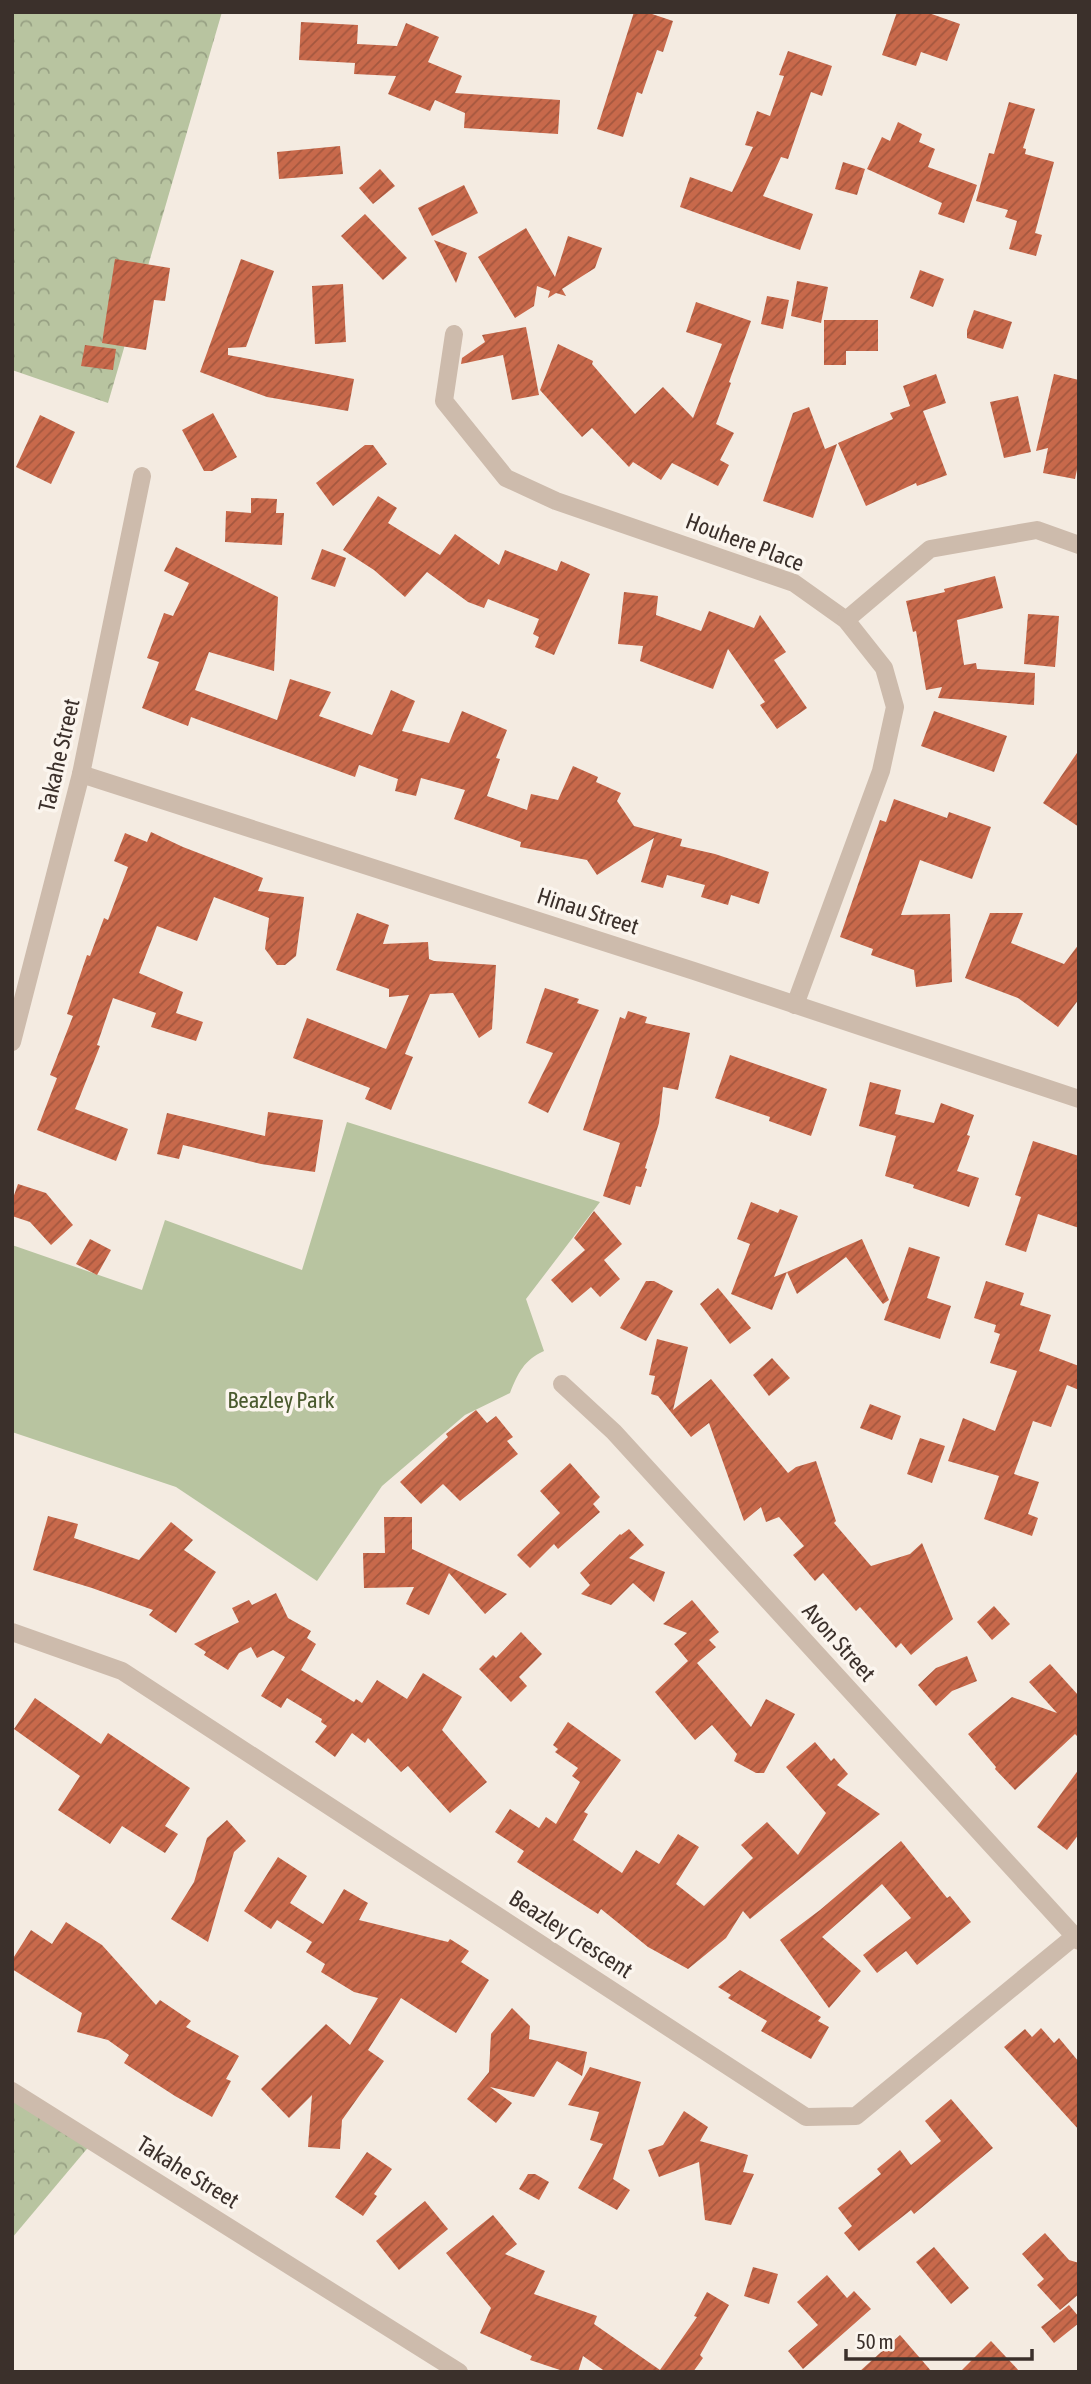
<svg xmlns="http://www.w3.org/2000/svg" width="1091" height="2384" font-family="'Asap Condensed',sans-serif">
  <defs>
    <pattern id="forest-crowns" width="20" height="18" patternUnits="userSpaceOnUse" patternTransform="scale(1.75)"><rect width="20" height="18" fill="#b8c4a0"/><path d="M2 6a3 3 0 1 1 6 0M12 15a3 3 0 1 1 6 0" fill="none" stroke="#97a083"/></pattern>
    <pattern id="building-hatch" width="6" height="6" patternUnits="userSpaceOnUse" patternTransform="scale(1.75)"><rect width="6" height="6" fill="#c8694b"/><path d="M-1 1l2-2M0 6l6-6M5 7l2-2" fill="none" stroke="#a4573f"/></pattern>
  </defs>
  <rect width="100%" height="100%" fill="#f4ebe1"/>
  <path fill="#b8c4a0" d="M 347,1122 L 600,1202 L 526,1299 L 544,1351 C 524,1360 518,1373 510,1393 L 465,1415 L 382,1486 L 317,1581 L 176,1487 L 12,1432 L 12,1245 L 142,1290 L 165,1220 L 302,1270 Z"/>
  <g fill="url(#forest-crowns)">
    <polygon points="12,12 222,12 108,403 12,370"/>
    <polygon points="12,2093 91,2144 12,2238"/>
  </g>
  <g fill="url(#building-hatch)">
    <polygon points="634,12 646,12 673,21 663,52 657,50 642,94 637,92 623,137 597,129"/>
    <polygon points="897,12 926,12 960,24 947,61 921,52 916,66 882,55"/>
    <polygon points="301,22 358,25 357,44 397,46 406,23 439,37 428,62 462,76 455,93 560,100 558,134 464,128 465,113 435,100 430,111 388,94 396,76 354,74 355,63 299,60"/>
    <polygon points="788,51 832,66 822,96 811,92 788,159 781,157 763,196 813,214 800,250 680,207 690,177 732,192 753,147 745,145 757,111 770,116 784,76 779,75"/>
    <polygon points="1009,102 1035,109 1023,148 1026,149 1025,154 1054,162 1035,233 1042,235 1036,256 1009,249 1017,221 1005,217 1008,210 976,201 989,153 994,154"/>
    <polygon points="898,122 922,134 919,142 935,149 928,167 977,185 964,223 938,214 942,203 867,169 882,137 890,141"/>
    <polygon points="340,146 343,174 279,179 277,152"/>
    <polygon points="843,162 865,169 857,195 835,189"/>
    <polygon points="380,169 395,186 373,204 359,188"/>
    <polygon points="464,185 478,213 432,236 418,208"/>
    <polygon points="365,214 407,258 383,280 341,236"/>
    <polygon points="526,228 555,277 568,236 602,248 595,268 562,289 566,296 556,293 548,298 550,291 537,286 534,306 515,318 478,257"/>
    <polygon points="434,240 467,253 456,283"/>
    <polygon points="115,259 170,268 165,301 154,300 146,350 102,343"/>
    <polygon points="241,259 274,271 246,347 228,348 228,355 354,379 348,411 267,397 200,372"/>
    <polygon points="920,270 944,279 933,307 910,298"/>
    <polygon points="797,281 828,287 821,323 791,316"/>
    <polygon points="343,284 346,342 315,344 312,286"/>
    <polygon points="767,296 789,300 783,329 761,324"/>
    <polygon points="696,302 751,321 729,382 731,383 716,424 734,433 720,460 729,465 718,486 672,463 661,480 633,462 629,467 592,428 582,437 540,390 558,344 593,361 592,364 635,414 663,387 693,418 722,344 686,332"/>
    <polygon points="974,310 1012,322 1003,349 967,338 967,330"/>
    <polygon points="824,320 878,320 878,351 846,351 846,365 824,365"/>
    <polygon points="526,327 539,395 512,400 503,355 461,364 462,358 485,342 482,335"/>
    <polygon points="85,345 116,349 113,370 81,366"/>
    <polygon points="936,374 946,403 923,411 947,475 917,486 916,483 866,506 838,443 893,419 890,413 910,406 903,386"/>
    <polygon points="1054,374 1079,380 1079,460 1075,479 1043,473 1048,448 1036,451"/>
    <polygon points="1018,396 1031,452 1004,458 990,402"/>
    <polygon points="809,407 825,449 837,444 813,518 763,501 793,413"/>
    <polygon points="213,413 237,457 212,471 204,471 182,430"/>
    <polygon points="40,415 75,432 51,484 16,467"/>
    <polygon points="365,445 373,445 387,464 333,506 316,483"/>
    <polygon points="378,496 397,508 388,523 440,555 455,534 499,565 505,550 557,571 561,561 590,574 554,655 535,647 539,637 533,634 539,619 488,599 484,608 468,602 427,572 405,597 374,570 343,550"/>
    <polygon points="251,498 277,499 276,513 284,513 282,545 225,542 226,511 251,513"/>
    <polygon points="176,547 278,597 274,671 209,652 195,690 277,720 290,679 331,692 319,716 372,735 391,690 415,701 402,731 449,743 462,711 507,730 496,758 500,759 487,796 527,810 531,794 558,800 573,766 598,777 596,782 621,793 617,801 634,826 682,839 680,846 715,854 769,872 759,904 731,895 728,905 701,897 705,885 667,875 663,888 641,882 654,838 597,875 587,860 520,847 521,842 454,819 465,790 421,778 416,796 395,791 398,779 359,765 355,777 191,717 188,726 142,708 159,662 147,658 164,613 173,616 189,583 164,571"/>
    <polygon points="322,549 346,558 335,587 311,579"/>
    <polygon points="995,576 1003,608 957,620 964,665 976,663 977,669 1035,673 1034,705 938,698 942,687 926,690 916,631 913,632 906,601 945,592 944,589"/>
    <polygon points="624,592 658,596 656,615 701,631 709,611 754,628 760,615 786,652 774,660 807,708 777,729 760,705 765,702 728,649 713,689 640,661 643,646 618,644"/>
    <polygon points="1028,614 1059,616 1055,667 1024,664"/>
    <polygon points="934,711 1007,736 994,772 921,746"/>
    <polygon points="1079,750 1079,827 1043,803"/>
    <polygon points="894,799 947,818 949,812 991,827 972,879 920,860 901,915 950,914 952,982 916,987 914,970 871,955 873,949 840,937 880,820 886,822"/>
    <polygon points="151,832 183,847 263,878 258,891 304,897 296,956 285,965 277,965 265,949 269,918 214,897 197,941 157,926 139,973 183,992 176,1013 203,1022 196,1041 151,1027 156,1013 113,998 97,1045 100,1046 75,1109 128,1129 116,1161 37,1130 57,1078 50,1075 73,1016 67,1014 87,955 90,956 104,918 108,920 128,867 114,861 125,833 147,842"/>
    <polygon points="357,913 389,925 383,944 428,942 429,959 434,961 496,965 492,1029 479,1038 453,993 430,994 405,1054 413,1057 391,1110 365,1099 370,1088 293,1058 307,1018 386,1049 387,1047 409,995 389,997 389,989 336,970"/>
    <polygon points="990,913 1023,913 1011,943 1064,964 1079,944 1079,999 1058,1027 1018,998 965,978"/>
    <polygon points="545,988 579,999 577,1003 599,1010 548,1113 528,1103 553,1053 526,1043"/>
    <polygon points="628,1011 647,1017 645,1023 690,1033 678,1090 663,1087 659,1123 645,1168 647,1169 641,1187 636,1186 630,1205 603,1196 620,1143 583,1130 620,1017 625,1019"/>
    <polygon points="730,1055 827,1089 811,1136 769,1121 770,1117 715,1098"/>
    <polygon points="870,1082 901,1090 895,1114 934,1123 941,1103 974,1115 967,1135 970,1136 957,1171 979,1178 969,1207 913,1188 914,1185 885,1176 896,1136 859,1126"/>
    <polygon points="268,1112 323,1120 315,1172 261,1164 183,1145 179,1159 157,1154 167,1113 265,1136"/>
    <polygon points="1033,1141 1079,1156 1079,1228 1038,1214 1026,1252 1005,1245 1021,1197 1015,1195"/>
    <polygon points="18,1184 46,1193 73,1225 51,1245 30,1222 12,1216 12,1201"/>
    <polygon points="751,1202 778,1213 780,1209 798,1216 774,1277 787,1272 772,1310 731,1294 750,1244 737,1239"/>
    <polygon points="594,1211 622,1244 604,1260 620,1279 600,1297 591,1287 572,1303 551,1280 585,1250 574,1238"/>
    <polygon points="90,1239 111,1250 97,1275 76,1264"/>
    <polygon points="862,1239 889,1300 883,1304 846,1257 797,1294 787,1272"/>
    <polygon points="909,1247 940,1257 927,1298 951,1306 940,1339 884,1320"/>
    <polygon points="646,1281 654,1281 673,1291 646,1341 620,1328"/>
    <polygon points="986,1281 1024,1293 1020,1305 1051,1315 1039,1351 1079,1366 1079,1390 1067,1385 1051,1427 1033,1421 1014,1474 1039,1482 1028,1514 1038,1518 1032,1536 984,1519 999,1476 948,1461 963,1418 995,1431 1017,1371 990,1363 1000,1334 994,1332 996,1325 974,1318"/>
    <polygon points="718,1288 751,1328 730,1344 700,1304"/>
    <polygon points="657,1339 688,1347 673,1410 711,1379 788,1473 796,1467 816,1461 836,1521 834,1523 871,1566 910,1554 922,1543 953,1619 911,1655 901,1643 896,1648 860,1607 856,1611 823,1573 815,1581 793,1555 804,1546 779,1517 766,1522 761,1507 744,1521 709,1423 691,1437 658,1396 651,1394 655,1376 649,1375"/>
    <polygon points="772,1358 790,1378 769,1396 753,1375"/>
    <polygon points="870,1404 901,1416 892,1440 860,1428"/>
    <polygon points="476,1410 487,1423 496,1416 513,1437 507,1441 518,1454 460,1501 443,1484 421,1504 400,1482 448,1437 446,1434"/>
    <polygon points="920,1438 945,1446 932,1483 907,1474"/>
    <polygon points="570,1463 600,1497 593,1504 600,1512 558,1549 554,1544 530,1568 517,1555 560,1513 540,1491"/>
    <polygon points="48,1516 78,1524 74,1538 139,1560 171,1522 193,1540 184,1550 216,1572 176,1633 149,1615 153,1610 92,1588 33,1570"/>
    <polygon points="384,1517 412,1517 412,1549 507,1594 485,1614 449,1573 429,1615 406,1604 414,1587 364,1588 363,1553 385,1553"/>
    <polygon points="629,1529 644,1545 629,1558 665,1572 654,1602 633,1583 611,1605 581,1594 590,1585 580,1573 620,1534 621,1535"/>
    <polygon points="276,1593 288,1618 311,1631 307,1638 316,1644 301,1670 354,1702 356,1699 362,1703 377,1680 407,1699 423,1673 462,1697 442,1730 487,1782 450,1813 408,1766 401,1772 368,1738 365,1743 352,1733 335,1757 315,1742 327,1726 321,1722 322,1719 287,1698 281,1708 261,1696 285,1657 273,1650 257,1658 251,1647 239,1653 228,1670 204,1655 206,1652 194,1644 239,1622 232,1608 249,1600 252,1605"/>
    <polygon points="692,1600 719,1632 709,1640 716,1647 697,1663 751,1727 766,1699 795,1714 764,1773 756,1773 734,1761 737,1754 712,1725 695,1740 655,1692 688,1661 674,1644 687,1633 663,1624"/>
    <polygon points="994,1606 1010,1624 992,1640 977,1622"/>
    <polygon points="521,1632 542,1654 519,1677 527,1686 511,1702 479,1669 493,1655 496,1658"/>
    <polygon points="967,1656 977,1681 952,1691 936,1706 918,1685 936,1668"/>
    <polygon points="1050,1664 1079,1696 1079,1738 1075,1734 1015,1790 995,1769 996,1767 968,1734 1012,1697 1057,1713 1029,1682"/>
    <polygon points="35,1698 101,1744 108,1733 190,1788 165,1826 178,1834 165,1853 122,1826 110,1844 58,1810 80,1776 14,1729"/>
    <polygon points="568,1722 621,1760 584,1812 588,1814 573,1840 622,1873 636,1850 659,1864 678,1834 699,1847 676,1884 704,1906 753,1858 741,1845 767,1822 798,1855 826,1813 786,1767 815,1742 831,1761 834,1758 848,1774 837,1785 880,1814 750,1919 743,1911 726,1938 688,1969 648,1947 601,1909 598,1914 517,1862 524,1851 495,1832 510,1809 539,1828 546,1817 556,1824 580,1782 572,1776 578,1768 555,1752 558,1749 553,1745"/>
    <polygon points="1079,1769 1079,1834 1067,1850 1037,1827"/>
    <polygon points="227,1820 246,1841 234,1852 208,1942 171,1919 194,1882 207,1838"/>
    <polygon points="901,1841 947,1898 950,1896 971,1922 917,1965 906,1951 877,1973 863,1955 911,1918 882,1884 822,1937 861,1971 829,2008 780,1940 820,1910"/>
    <polygon points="278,1857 307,1876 290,1903 323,1924 344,1889 368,1903 359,1920 448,1942 450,1939 469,1951 461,1962 489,1980 456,2033 401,1998 368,2050 384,2061 342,2120 340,2149 308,2147 312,2095 289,2118 261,2089 326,2024 350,2045 378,1998 354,1992 321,1972 325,1964 306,1952 312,1942 277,1920 271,1929 244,1911"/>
    <polygon points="66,1922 102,1945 156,2005 160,2000 191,2021 186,2027 239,2056 226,2079 231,2081 212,2117 175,2096 124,2063 129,2055 108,2040 77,2032 82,2013 12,1969 12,1960 31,1930 52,1944"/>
    <polygon points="740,1970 821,2017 818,2021 829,2027 811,2059 761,2031 767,2021 728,1998 731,1995 718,1987"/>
    <polygon points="512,2008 530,2026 529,2039 587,2052 582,2076 557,2061 534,2097 490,2087 512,2103 496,2123 467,2099 489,2072 491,2034"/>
    <polygon points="1041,2028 1054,2043 1059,2038 1079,2062 1079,2130 1004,2047 1025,2029 1032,2037"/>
    <polygon points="590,2067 641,2082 613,2179 630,2190 617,2210 578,2188 603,2144 590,2140 599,2112 568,2105"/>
    <polygon points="951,2099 993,2148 914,2214 911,2210 859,2251 844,2233 852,2226 838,2208 881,2174 877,2169 900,2150 911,2165 941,2141 925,2121"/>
    <polygon points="684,2111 708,2127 700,2141 748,2155 743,2172 754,2174 731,2225 705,2220 699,2162 659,2177 648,2150 663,2145"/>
    <polygon points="367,2152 392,2169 374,2194 377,2196 363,2216 335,2197"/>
    <polygon points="528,2174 535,2174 549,2182 539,2200 519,2189"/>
    <polygon points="425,2201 448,2229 399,2270 376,2241"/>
    <polygon points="493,2215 517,2244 505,2254 545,2271 534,2294 597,2316 594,2324 660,2370 697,2317 694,2316 707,2292 729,2305 700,2355 703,2358 693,2372 606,2372 583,2356 578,2372 566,2372 530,2360 532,2356 480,2333 491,2308 446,2253"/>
    <polygon points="1045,2233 1069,2260 1079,2263 1079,2294 1060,2310 1037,2285 1044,2279 1022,2254"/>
    <polygon points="934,2247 969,2288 951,2304 916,2262"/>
    <polygon points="753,2267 778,2274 769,2304 744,2296"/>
    <polygon points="827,2275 847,2298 854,2291 871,2309 803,2369 788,2351 818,2325 797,2302"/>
    <polygon points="1069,2305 1079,2317 1079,2323 1054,2343 1041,2327"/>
    <polygon points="900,2335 932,2372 859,2372"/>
    <polygon points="991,2341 1020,2372 960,2372"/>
  </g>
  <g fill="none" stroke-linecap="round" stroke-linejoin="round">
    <g stroke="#cdbbac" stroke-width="18">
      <polyline points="454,334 444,401 506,478 556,501 794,583 846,620 884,668 895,707 881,771 795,1005"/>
      <polyline points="846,620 930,549 1037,530 1079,545"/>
      <polyline points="81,774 694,971 1079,1099"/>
      <polyline points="12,1042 81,774 142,476"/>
      <polyline points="562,1384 614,1432 1079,1941"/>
      <polyline points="12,1632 122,1671 806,2117 856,2116 1075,1936"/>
      <polyline points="12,2091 459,2372"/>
    </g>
  </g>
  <g text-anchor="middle" stroke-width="7" stroke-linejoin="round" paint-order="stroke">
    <g font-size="23" fill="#3b302b" stroke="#fbf5ee">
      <text transform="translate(745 542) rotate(21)" y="8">Houhere Place</text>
      <text transform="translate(59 755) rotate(-77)" y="8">Takahe Street</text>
      <text transform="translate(588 911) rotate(18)" y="8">Hinau Street</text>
      <text transform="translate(839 1642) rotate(48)" y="8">Avon Street</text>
      <text transform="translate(571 1934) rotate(33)" y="8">Beazley Crescent</text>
      <text transform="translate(188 2172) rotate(32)" y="8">Takahe Street</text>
    </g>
    <g font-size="23" fill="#4a5a2e" stroke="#fbf5ee">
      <text x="281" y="1408">Beazley Park</text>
    </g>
  </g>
  <rect width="1091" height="2384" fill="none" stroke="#3b302b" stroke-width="28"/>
  <path d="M846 2349v10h186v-10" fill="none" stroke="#3b302b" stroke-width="3.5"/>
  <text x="856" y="2349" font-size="21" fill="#3b302b" stroke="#fbf5ee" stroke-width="5" paint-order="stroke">50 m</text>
</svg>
